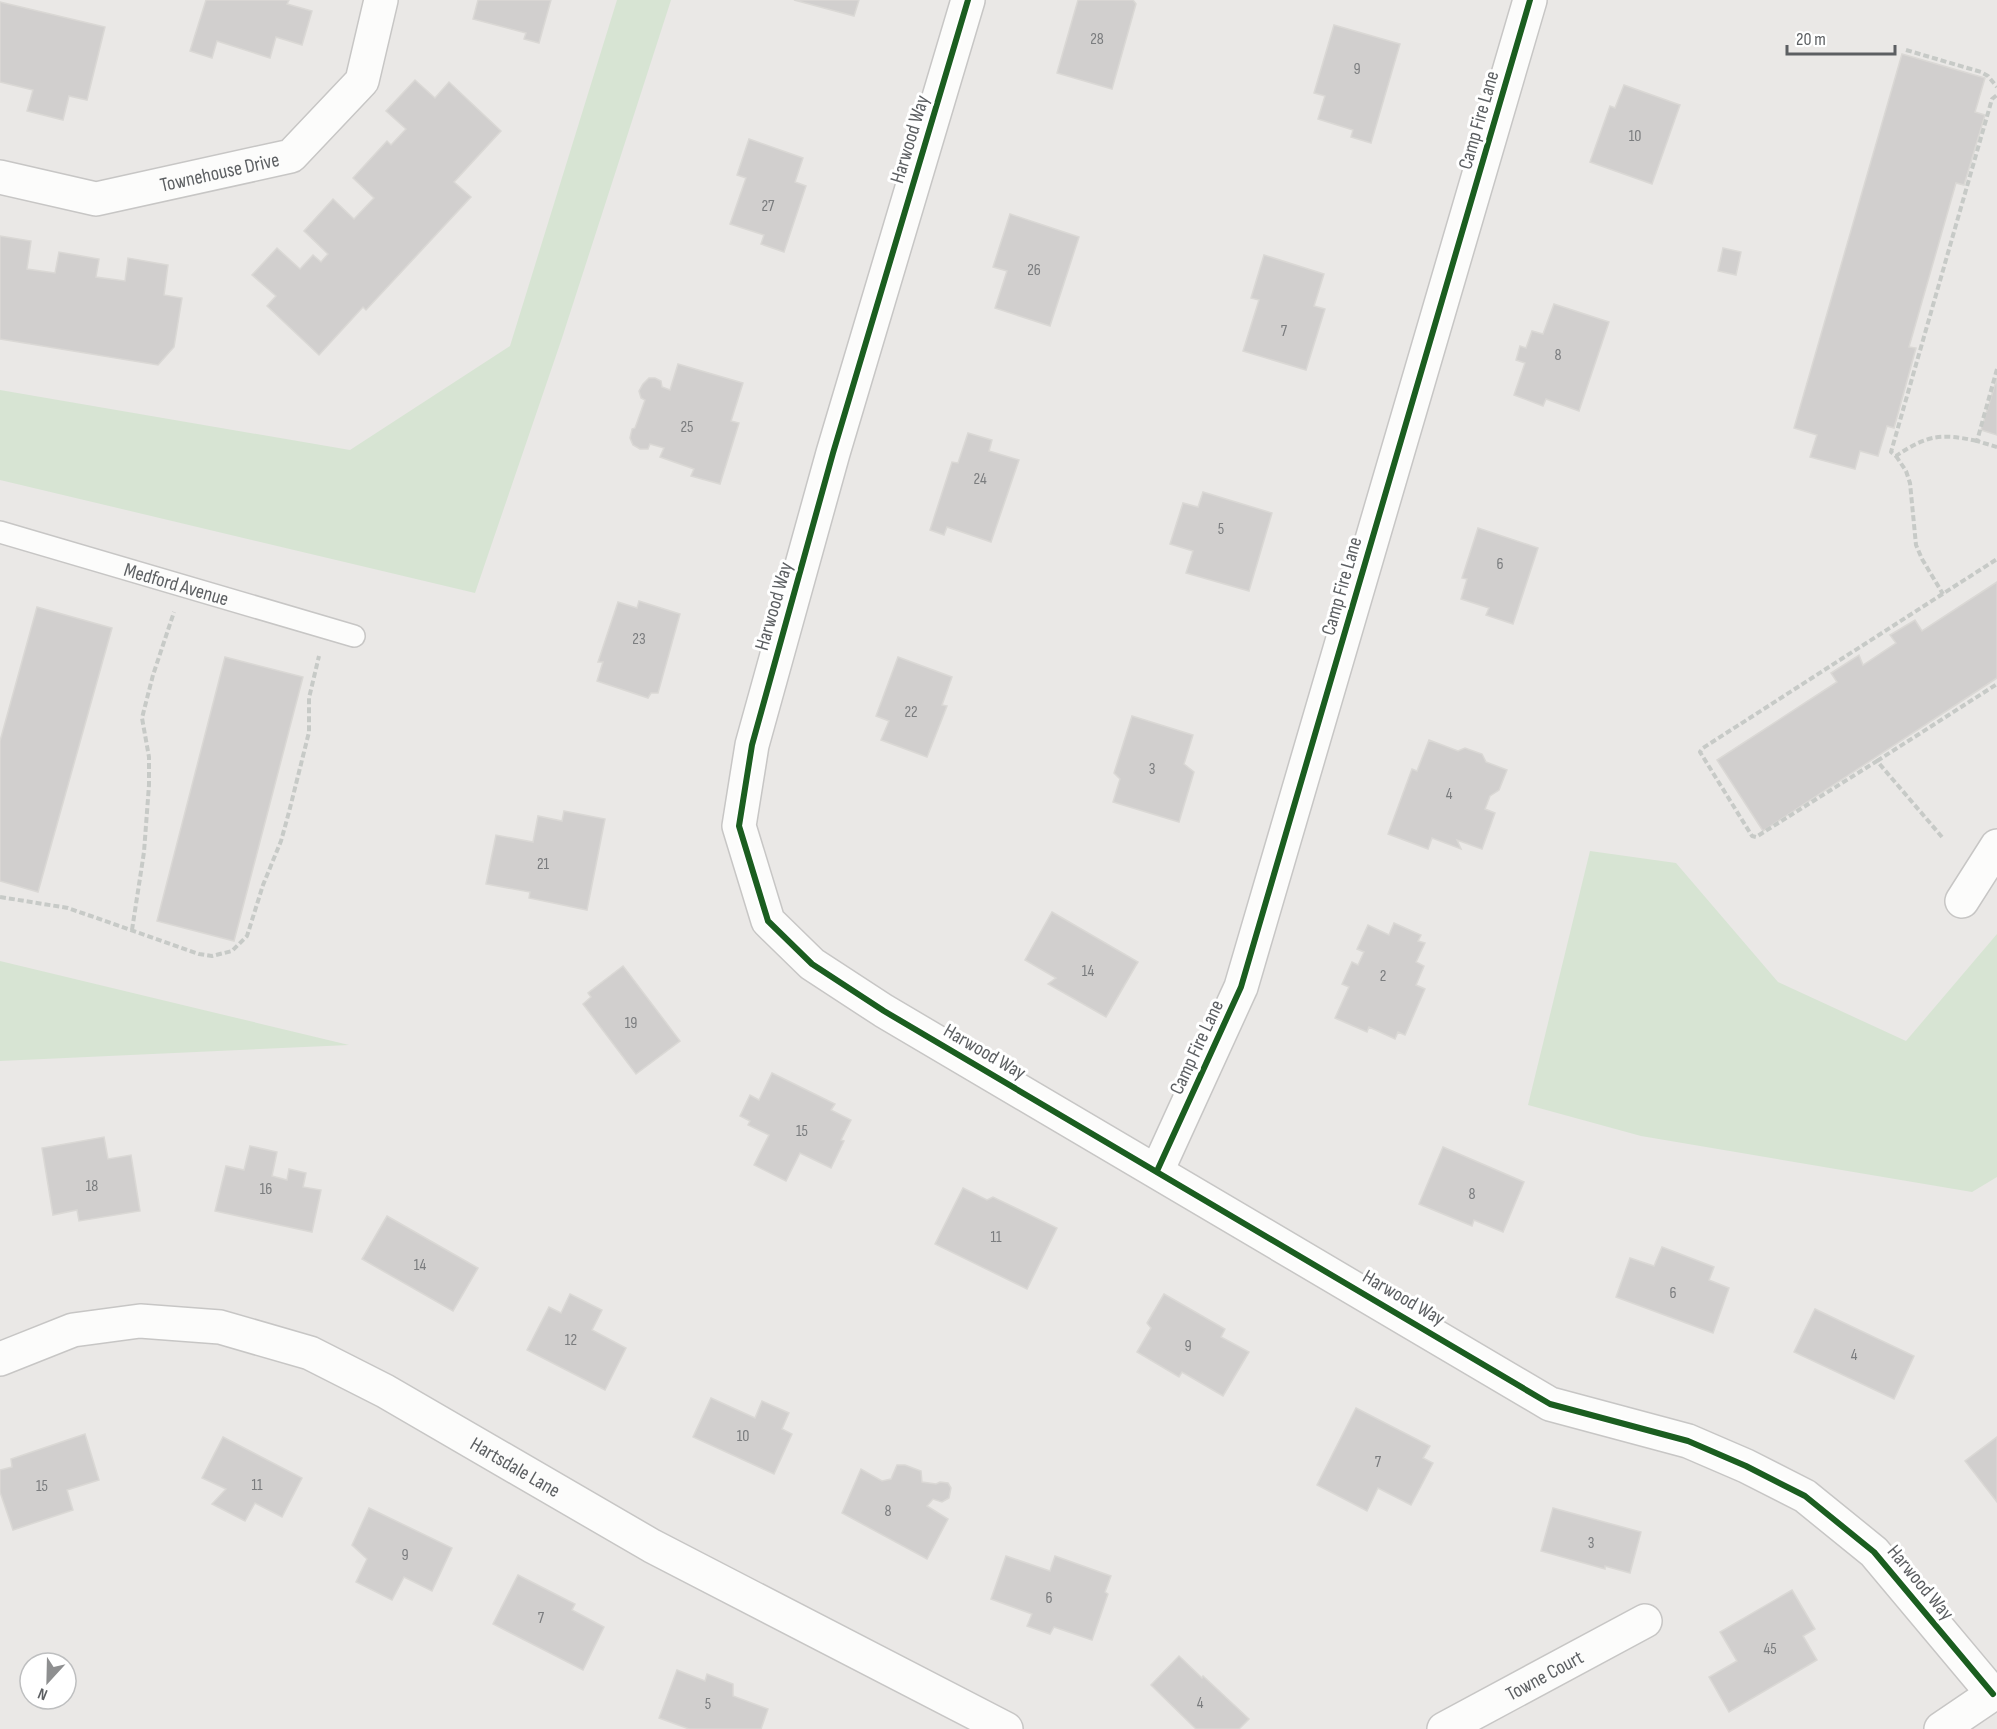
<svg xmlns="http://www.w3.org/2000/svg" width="1997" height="1729" font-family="'Sofia Sans Condensed',sans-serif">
  <rect width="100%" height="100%" fill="#eae8e6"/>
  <g fill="#d7e4d3">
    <polygon points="617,0 671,0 562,338 475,593 0,480 0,390 350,450 510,346"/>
    <polygon points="1590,851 1676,863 1778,982 1906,1041 1997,934 1997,1177 1972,1192 1641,1136 1528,1105"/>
    <polygon points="0,961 349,1045 0,1061"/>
  </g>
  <g fill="#d1cfce" stroke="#dad8d5" stroke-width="1.5">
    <polygon points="206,0 289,0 287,4 312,11 302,45 276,37 270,58 217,41 212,58 190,51"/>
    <polygon points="478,0 551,0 539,43 524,39 526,33 473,19"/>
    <polygon points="794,0 859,0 854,16"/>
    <polygon points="1078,0 1133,0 1136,4 1112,89 1057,73"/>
    <polygon points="0,2 105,27 87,100 69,96 63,120 27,111 33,90 0,82"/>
    <polygon points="1334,25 1400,44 1371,143 1351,137 1353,130 1318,119 1325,96 1314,93"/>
    <polygon points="1902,54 1985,78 1975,112 1985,115 1964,185 1956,183 1909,347 1916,348 1894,428 1887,426 1878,456 1860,451 1855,469 1810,457 1817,435 1794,428"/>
    <polygon points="415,80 435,98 449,82 501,131 454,182 471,197 366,310 363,307 319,355 267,306 276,296 252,275 277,248 300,269 313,255 321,262 328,254 304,231 333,199 354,219 374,198 353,178 387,141 391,145 406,129 386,111"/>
    <polygon points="1624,85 1680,105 1652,184 1590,162 1610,106 1615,108"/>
    <polygon points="749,139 803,158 795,182 806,186 784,252 761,244 764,235 730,224 746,178 737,175"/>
    <polygon points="1010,214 1079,237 1050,326 995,308 1007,271 993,267"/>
    <polygon points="0,236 31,241 27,269 55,273 59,252 99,259 96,277 125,281 128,258 168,265 164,295 182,298 174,347 158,365 0,339"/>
    <polygon points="1723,248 1741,252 1736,275 1718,271"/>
    <polygon points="1264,255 1324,274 1314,306 1325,309 1306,370 1243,351 1259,300 1251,298"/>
    <polygon points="1554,304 1609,322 1579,411 1546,399 1543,406 1514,395 1525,363 1516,360 1520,346 1526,348 1532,331 1543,334"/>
    <polygon points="678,364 743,383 731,421 739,423 720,484 691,476 694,469 660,457 664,448 650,444 648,449 640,449 633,445 630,438 632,429 635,428 645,400 641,398 639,391 643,384 649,378 655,378 661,381 662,387 670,390"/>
    <polygon points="1997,378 1997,435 1981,430"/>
    <polygon points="968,433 992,440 989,451 1019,460 991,542 947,527 944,535 930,530 952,462 958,463"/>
    <polygon points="1203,492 1272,513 1249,591 1186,573 1193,551 1170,544 1183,503 1198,507"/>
    <polygon points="1478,528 1538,548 1513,624 1486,615 1489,608 1461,599 1467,579 1462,578"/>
    <polygon points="1997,582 1997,678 1763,831 1717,760 1837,682 1831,673 1859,655 1863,665 1896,643 1890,635 1915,620 1922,631"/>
    <polygon points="639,601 680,614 658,693 651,693 648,698 597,681 603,662 598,662 618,602 637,608"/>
    <polygon points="37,607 112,628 38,892 0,881 0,741"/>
    <polygon points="225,657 303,677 234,941 157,921"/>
    <polygon points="898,657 952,677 942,705 947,706 927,757 881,740 889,721 876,716"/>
    <polygon points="1132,716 1193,735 1184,764 1194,772 1179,822 1113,802 1120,779 1114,773"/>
    <polygon points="1429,740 1458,751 1465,748 1482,754 1486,762 1507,770 1499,790 1490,796 1485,809 1495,813 1482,849 1457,840 1461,849 1432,838 1428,849 1388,834 1412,769 1417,771"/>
    <polygon points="564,811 605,819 587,910 529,898 530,892 486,884 496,835 533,842 538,816 562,821"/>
    <polygon points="1052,912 1138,962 1106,1017 1048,984 1056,978 1025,960"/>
    <polygon points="1394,923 1421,935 1418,941 1425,943 1416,962 1424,966 1416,985 1425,989 1405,1035 1398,1032 1395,1039 1369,1027 1367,1032 1335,1018 1349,987 1342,984 1352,962 1358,965 1364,952 1357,949 1368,925 1389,935"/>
    <polygon points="623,966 680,1041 636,1074 583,1004 591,997 588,993"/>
    <polygon points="772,1073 835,1104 831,1110 851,1120 841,1140 844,1141 831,1168 800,1153 786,1181 754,1165 769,1135 748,1125 750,1121 740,1116 750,1095 759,1100"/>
    <polygon points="104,1137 108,1159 131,1155 140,1211 79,1221 77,1210 53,1215 42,1148"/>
    <polygon points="250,1146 277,1152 272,1176 287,1180 289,1169 306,1173 303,1187 321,1190 312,1232 215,1211 226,1166 244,1170"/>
    <polygon points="1443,1147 1524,1182 1503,1232 1474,1220 1472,1226 1419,1204"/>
    <polygon points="963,1188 987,1200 993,1197 1057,1228 1027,1289 935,1244"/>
    <polygon points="387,1216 478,1268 453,1311 362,1259"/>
    <polygon points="1662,1247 1714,1267 1709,1280 1729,1288 1713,1333 1616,1297 1630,1258 1654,1266"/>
    <polygon points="570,1294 602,1310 592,1330 626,1348 605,1390 527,1350 549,1307 561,1313"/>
    <polygon points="1164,1294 1225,1329 1221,1337 1249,1352 1223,1396 1182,1372 1179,1377 1137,1352 1151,1328 1147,1323"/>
    <polygon points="1815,1309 1914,1356 1894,1399 1794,1352"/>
    <polygon points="711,1398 755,1418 762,1401 789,1413 782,1429 792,1434 774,1474 693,1437"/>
    <polygon points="1356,1408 1430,1446 1423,1458 1433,1463 1411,1505 1378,1488 1367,1511 1317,1485"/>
    <polygon points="85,1434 99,1480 67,1490 73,1510 13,1530 0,1492 0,1470 12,1467 11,1459"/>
    <polygon points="223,1437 302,1478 282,1517 255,1503 245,1521 212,1504 226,1489 202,1478"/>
    <polygon points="1997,1437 1997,1502 1965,1461"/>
    <polygon points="897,1465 905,1465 921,1471 922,1482 936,1484 940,1482 948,1483 951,1488 949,1498 942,1502 933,1499 927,1506 948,1519 927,1559 842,1513 861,1469 882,1481 891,1479"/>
    <polygon points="369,1508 452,1548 432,1591 404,1577 392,1600 356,1582 367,1559 352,1545"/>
    <polygon points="1553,1508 1641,1532 1630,1573 1605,1566 1605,1569 1541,1551"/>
    <polygon points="1006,1556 1050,1571 1055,1556 1111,1576 1105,1592 1108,1594 1092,1640 1054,1627 1050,1634 1027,1626 1032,1614 991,1599"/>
    <polygon points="518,1575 575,1604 572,1610 604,1627 583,1670 493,1624"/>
    <polygon points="1792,1590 1815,1629 1803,1636 1817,1660 1729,1712 1709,1677 1737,1661 1720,1632"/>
    <polygon points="1179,1656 1202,1678 1203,1676 1249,1719 1239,1729 1196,1729 1151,1685"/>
    <polygon points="677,1670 705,1681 707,1674 733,1684 733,1696 768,1709 761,1729 689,1729 659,1718"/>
  </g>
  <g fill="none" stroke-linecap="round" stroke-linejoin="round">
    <g stroke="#c7c6c5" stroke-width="24">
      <g id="service">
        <path id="s1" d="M 0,532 L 354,636"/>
      </g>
    </g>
    <g stroke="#c7c6c5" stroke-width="36">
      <g id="minor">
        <polyline points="968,0 833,453 752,745 739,826 768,921 812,964 884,1011 1550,1404 1688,1441 1746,1466 1805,1496 1874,1552 1993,1694"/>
        <path id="s2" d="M 0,177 L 96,199 L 291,156 L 362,81 L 381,0"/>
        <polyline points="1962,901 1997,846"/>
        <polyline points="1157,1171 1241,987 1530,0"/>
        <path id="s3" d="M 0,1359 L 73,1330 L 140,1321 L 220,1327 L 310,1353 L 385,1391 L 652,1546 L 1006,1729"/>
        <path id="s4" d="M 1444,1729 L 1645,1621"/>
        <polyline points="1941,1729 1997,1691"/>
      </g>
    </g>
    <g stroke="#c7cac7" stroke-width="4" stroke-dasharray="6 3" stroke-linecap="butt">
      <polyline points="1906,50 1981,72 1988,76 1997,87"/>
      <polyline points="1997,369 1977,441 1997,447"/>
      <path d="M 1977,441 C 1941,433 1927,435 1896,456 L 1891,452 L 1992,99 L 1997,95"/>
      <polyline points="1896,456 1906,471 1910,483 1916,545 1922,559 1943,594"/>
      <polyline points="1877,761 1997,684"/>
      <polyline points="1942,837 1877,761 1756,837 1752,836 1700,752 1703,748 1997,559"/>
      <polyline points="0,897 68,908 199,954 212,956 232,951 247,936 263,885 281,841 289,812 309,732 309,698 319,656"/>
      <polyline points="132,930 144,852 149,785 149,757 142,718 153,675 174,612"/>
    </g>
    <use href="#service" stroke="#fcfcfb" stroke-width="21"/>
    <use href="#minor" stroke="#fcfcfb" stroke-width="33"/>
    <g stroke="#fff" stroke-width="10">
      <g id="cycleway">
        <polyline points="968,0 833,453 752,745 739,826 768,921 812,964 884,1011 1550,1404 1688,1441 1746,1466 1805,1496 1874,1552 1993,1694"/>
        <polyline points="1157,1171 1241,987 1530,0"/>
      </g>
    </g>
    <use href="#cycleway" stroke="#1b5e20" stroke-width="6"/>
  </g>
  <g text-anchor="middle" stroke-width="6" stroke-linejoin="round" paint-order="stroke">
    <g font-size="16" fill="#7a7c7e">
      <text x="1097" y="44">28</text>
      <text x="1357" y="74">9</text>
      <text x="1635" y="141">10</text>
      <text x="768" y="211">27</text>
      <text x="1034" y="275">26</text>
      <text x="1284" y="336">7</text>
      <text x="1558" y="360">8</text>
      <text x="687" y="432">25</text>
      <text x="980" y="484">24</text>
      <text x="1221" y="534">5</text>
      <text x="1500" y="569">6</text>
      <text x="639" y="644">23</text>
      <text x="911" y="717">22</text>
      <text x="1152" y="774">3</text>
      <text x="1449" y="799">4</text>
      <text x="543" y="869">21</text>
      <text x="1088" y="976">14</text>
      <text x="1383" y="981">2</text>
      <text x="631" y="1028">19</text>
      <text x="802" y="1136">15</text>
      <text x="92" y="1191">18</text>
      <text x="266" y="1194">16</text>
      <text x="1472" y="1199">8</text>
      <text x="996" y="1242">11</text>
      <text x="420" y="1270">14</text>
      <text x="1673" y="1298">6</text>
      <text x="571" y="1345">12</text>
      <text x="1188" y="1351">9</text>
      <text x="1854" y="1360">4</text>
      <text x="743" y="1441">10</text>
      <text x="1378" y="1467">7</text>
      <text x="257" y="1490">11</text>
      <text x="42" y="1491">15</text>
      <text x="888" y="1516">8</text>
      <text x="1591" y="1548">3</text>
      <text x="405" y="1560">9</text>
      <text x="1049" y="1603">6</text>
      <text x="541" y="1623">7</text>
      <text x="1770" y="1654">45</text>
      <text x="1200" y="1708">4</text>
      <text x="708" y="1709">5</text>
    </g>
    <g font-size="20" fill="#5c5f62" stroke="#fff">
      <text transform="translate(1478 120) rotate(-74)" y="7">Camp Fire Lane</text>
      <text transform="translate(909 139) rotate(-73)" y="7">Harwood Way</text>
      <text dy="7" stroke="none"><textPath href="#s2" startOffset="225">Townehouse Drive</textPath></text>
      <text dy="7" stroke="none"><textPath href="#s1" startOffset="184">Medford Avenue</textPath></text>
      <text transform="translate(1341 586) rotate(-74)" y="7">Camp Fire Lane</text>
      <text transform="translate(773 606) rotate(-74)" y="7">Harwood Way</text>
      <text transform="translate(1196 1047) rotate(-65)" y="7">Camp Fire Lane</text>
      <text transform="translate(985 1051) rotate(30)" y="7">Harwood Way</text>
      <text transform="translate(1404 1297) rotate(30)" y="7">Harwood Way</text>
      <text dy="7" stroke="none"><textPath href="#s3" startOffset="555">Hartsdale Lane</textPath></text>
      <text transform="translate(1921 1582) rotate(50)" y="7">Harwood Way</text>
      <text dy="7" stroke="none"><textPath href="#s4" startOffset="114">Towne Court</textPath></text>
    </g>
  </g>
  <g transform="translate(48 1681) rotate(202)"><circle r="28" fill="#ffffff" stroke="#bebfc0" stroke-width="1.5"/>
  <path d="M0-4.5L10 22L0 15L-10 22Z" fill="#8e8f90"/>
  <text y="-9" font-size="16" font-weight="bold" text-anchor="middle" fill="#5c5f62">N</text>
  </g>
  <path d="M1787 45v9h108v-9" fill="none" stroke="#5c5f62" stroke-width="3"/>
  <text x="1796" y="45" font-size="18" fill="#5c5f62" stroke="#ffffff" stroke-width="4.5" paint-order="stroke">20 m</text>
</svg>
